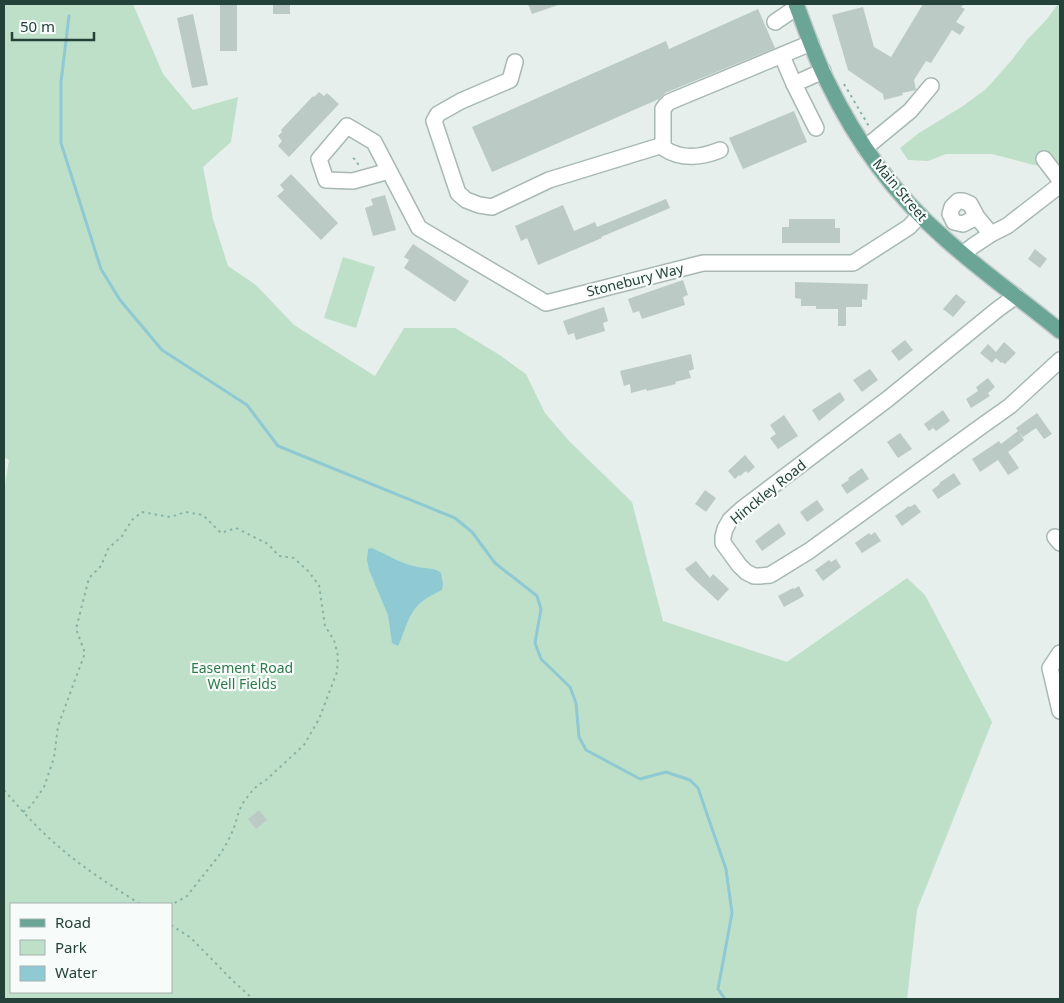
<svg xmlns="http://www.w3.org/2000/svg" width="1064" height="1003" font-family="'Noto Sans',sans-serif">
  <rect width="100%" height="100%" fill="#e6efeb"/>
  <g fill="#bfe0c8" fill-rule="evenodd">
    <path d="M 6,4 L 133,4 L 163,74 L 193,110 L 238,97 L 231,142 L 203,167 L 213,219 L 228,266 L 256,285 L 294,325 L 375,376 L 404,328 L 455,328 L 498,354 L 526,374 L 545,413 L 569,441 L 632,502 L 663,621 L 787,662 L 907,578 L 925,595 L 992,722 L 917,910 L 907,999 L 4,999 L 4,490 L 9,460 L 4,457 L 4,5 ZM 11,904 L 171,904 L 171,992 L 11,992 Z"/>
    <polygon points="1058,4 1060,4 1060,166 1034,165 992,154 946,154 928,161 908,160 900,148 919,133 963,106 986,89 1011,61 1027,40 1047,19"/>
    <polygon points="343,257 375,267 356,328 324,318"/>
  </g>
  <path fill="#8ec9d4" d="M 372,548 C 388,555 401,564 418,567 C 426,569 434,567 441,573 L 443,584 L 442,590 C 436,593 429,596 424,600 C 408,611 406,630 398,646 L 392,643 L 388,615 L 369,570 L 367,560 L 368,549 Z"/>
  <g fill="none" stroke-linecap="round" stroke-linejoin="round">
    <polyline stroke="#8ec9d4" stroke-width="3" points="69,16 61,82 61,143 101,269 120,300 162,350 247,405 278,446 455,518 472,532 495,563 537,596 541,609 535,643 541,659 570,687 576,703 579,737 586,750 640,779 666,772 690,780 698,788 726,869 732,913 718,989 725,999"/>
  </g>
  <g fill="#bbcac4">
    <rect x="220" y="4" width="17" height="47"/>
    <rect x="273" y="4" width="17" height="10"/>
    <polygon points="528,4 558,4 558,5 532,14"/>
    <polygon points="923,4 964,4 961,7 965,9 956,22 965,27 960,35 952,30 931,63 926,61 914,80 916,90 902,93 903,95 884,100 883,94 848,70 832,15 863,7 874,47 891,57"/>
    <polygon points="758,9 775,48 665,93 659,99 492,172 472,127 666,41 669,49"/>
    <polygon points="193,14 208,85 192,88 177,18"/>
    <polygon points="319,92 324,96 327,93 339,104 289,157 278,146 282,141 278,136 282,132 281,130 313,96 314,97"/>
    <polygon points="794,111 807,142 743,169 729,138"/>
    <polygon points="291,174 338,223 321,240 277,196 284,190 280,185"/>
    <polygon points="385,195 396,230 373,236 365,208 373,205 371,199"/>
    <polygon points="666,199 670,208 601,237 602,238 538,265 527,238 521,241 515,226 563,205 574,231 595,222 597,227"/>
    <polygon points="789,219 835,219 835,228 840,228 840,243 782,243 782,227 789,227"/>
    <polygon points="413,244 469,281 455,302 404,268 409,260 404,257"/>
    <polygon points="1035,249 1047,259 1040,268 1028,259"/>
    <polygon points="683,280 688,295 683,297 685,305 642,319 639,311 633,313 628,299"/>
    <polygon points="795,282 868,284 867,300 862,299 862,307 846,307 846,326 838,326 838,309 816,309 816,306 801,306 801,299 795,298"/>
    <polygon points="956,294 966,302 953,317 943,309"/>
    <polygon points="604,307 608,321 603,323 605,331 576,340 574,333 568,335 563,321"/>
    <polygon points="905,340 913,350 899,361 891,351"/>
    <polygon points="1004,342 1016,353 1005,364 1002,362 1001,363 996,358 992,363 980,353 988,344 996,352"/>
    <polygon points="691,354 694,369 689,371 691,378 675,382 676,384 647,391 646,389 631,393 630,384 624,386 620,371"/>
    <polygon points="870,369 878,380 862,392 853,380"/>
    <polygon points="988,378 995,387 988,393 990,396 971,408 966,399 978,391 976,387"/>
    <polygon points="840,392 845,400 819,421 812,410"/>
    <polygon points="943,410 950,421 936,431 933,428 929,431 924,424"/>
    <polygon points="1037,413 1052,434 1044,439 1036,428 1023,437 1019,432 1024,440 1008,452 1019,468 1008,475 998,460 980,472 972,459 999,441 1001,444 1018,431 1016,428"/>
    <polygon points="784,415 798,436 778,449 770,438 776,434 770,425"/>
    <polygon points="900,433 912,449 898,458 887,442"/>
    <polygon points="745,455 755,467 748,473 746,471 740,476 739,475 735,479 728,471"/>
    <polygon points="862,468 869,479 847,494 841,485 849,480 848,478"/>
    <polygon points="954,473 961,484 938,499 932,490 940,484 939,483"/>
    <polygon points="705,490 716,498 706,512 695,504"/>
    <polygon points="817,500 824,510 807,522 800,512"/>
    <polygon points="915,504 921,512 902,526 895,516 909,506 910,507"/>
    <polygon points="779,523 786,534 762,551 755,541"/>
    <polygon points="875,532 881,541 862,553 855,543 869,533 871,535"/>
    <polygon points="836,559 841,567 823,581 815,570 829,560 831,562"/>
    <polygon points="696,561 710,578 713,574 729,589 718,601 693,578 685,569"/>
    <polygon points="799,586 804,596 784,607 778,596 793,588 794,589"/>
    <polygon points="259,810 267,820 256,829 248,819"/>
  </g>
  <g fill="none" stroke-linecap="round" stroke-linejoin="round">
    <g stroke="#a8b8b2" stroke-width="18">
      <g id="minor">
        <polyline points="775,22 797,7"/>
        <polyline points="782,56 794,84 816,128"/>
        <polyline points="515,62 510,80 461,101 438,114 434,121 458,193 466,200 479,205 492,207 549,180 663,145"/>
        <polyline points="794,84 823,71"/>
        <polyline points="865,148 910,111 931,86"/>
        <path d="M 720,150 C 703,157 682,160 665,149 L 663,145 L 663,109 L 666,105 L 669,102 L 811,43"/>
        <polyline points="1044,159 1060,180"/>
        <polyline points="389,171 353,181 326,180 319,159 347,126 374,142 419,228 546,303 703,263 853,263 909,227 920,215"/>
        <polyline points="977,217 963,224 954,222 950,214 952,207 958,201 963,201 970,204 977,217 991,234"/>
        <polyline points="963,254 973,246 991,234 1007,226 1060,185"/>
        <polyline points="1016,296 998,309 889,398 742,509 730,520 725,529 723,537 723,543 739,565 746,572 754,576 760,576 770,575 809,551 986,423 1010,406 1060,360"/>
        <polyline points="1055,537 1060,543"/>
        <polyline points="1060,653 1050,668 1060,711"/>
      </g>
    </g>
    <g stroke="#c2cac8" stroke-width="18">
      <path id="major" d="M 796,4 C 806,30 815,57 827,81 C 855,139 894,194 942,236 C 979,270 1021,299 1060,331"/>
    </g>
    <g stroke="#86b3a5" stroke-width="2" stroke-dasharray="2.5 4" stroke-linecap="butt">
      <polyline points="844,84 870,128"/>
      <polyline points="353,158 356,160 359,166"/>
      <path d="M 4,790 C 21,810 38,829 58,846 C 83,868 112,886 140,904"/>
      <polyline points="23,812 31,806 44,787 54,758 58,726 85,653 76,629 89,578 101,566 108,549 122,536 132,520 142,512 170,517 186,512 203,515 221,533 236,528 268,544 279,556 294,558 308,571 319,585 325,626 334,640 338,656 337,672 319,719 304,745 266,780 258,785 252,791 243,803 239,811 234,828 228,841 221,853 187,896 171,905"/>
      <polyline points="171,925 191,938 233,981 253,999"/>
    </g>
    <use href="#minor" stroke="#fff" stroke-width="15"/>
    <use href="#major" stroke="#6aa596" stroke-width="15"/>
  </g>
  <g text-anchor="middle" stroke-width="4.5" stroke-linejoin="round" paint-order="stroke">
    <g font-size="14" fill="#24423a" stroke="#f7fbf9">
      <text transform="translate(900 190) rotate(50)" y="5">Main Street</text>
      <text transform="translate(635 280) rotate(-14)" y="5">Stonebury Way</text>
      <text transform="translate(768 492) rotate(-39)" y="5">Hinckley Road</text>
    </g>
    <g font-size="14" fill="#2d7a4b" stroke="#f7fbf9">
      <text x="242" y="673">Easement Road<tspan x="242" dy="16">Well Fields</tspan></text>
    </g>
  </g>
  <rect width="1064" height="1003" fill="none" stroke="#24423a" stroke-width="10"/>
  <rect x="10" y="903" width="162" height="90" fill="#f7fbf9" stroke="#a3b1ad"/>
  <rect x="20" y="919" width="25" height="8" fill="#6aa596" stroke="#a3b1ad"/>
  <text x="55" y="928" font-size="15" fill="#24423a">Road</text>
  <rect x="20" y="940" width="25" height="15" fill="#bfe0c8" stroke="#a3b1ad"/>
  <text x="55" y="953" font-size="15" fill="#24423a">Park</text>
  <rect x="20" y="966" width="25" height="15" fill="#8ec9d4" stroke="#a3b1ad"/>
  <text x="55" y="978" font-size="15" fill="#24423a">Water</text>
  <path d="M12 32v8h82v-8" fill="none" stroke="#24423a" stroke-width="2.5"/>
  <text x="20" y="32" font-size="15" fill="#24423a" stroke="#f7fbf9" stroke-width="4" paint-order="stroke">50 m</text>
</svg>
